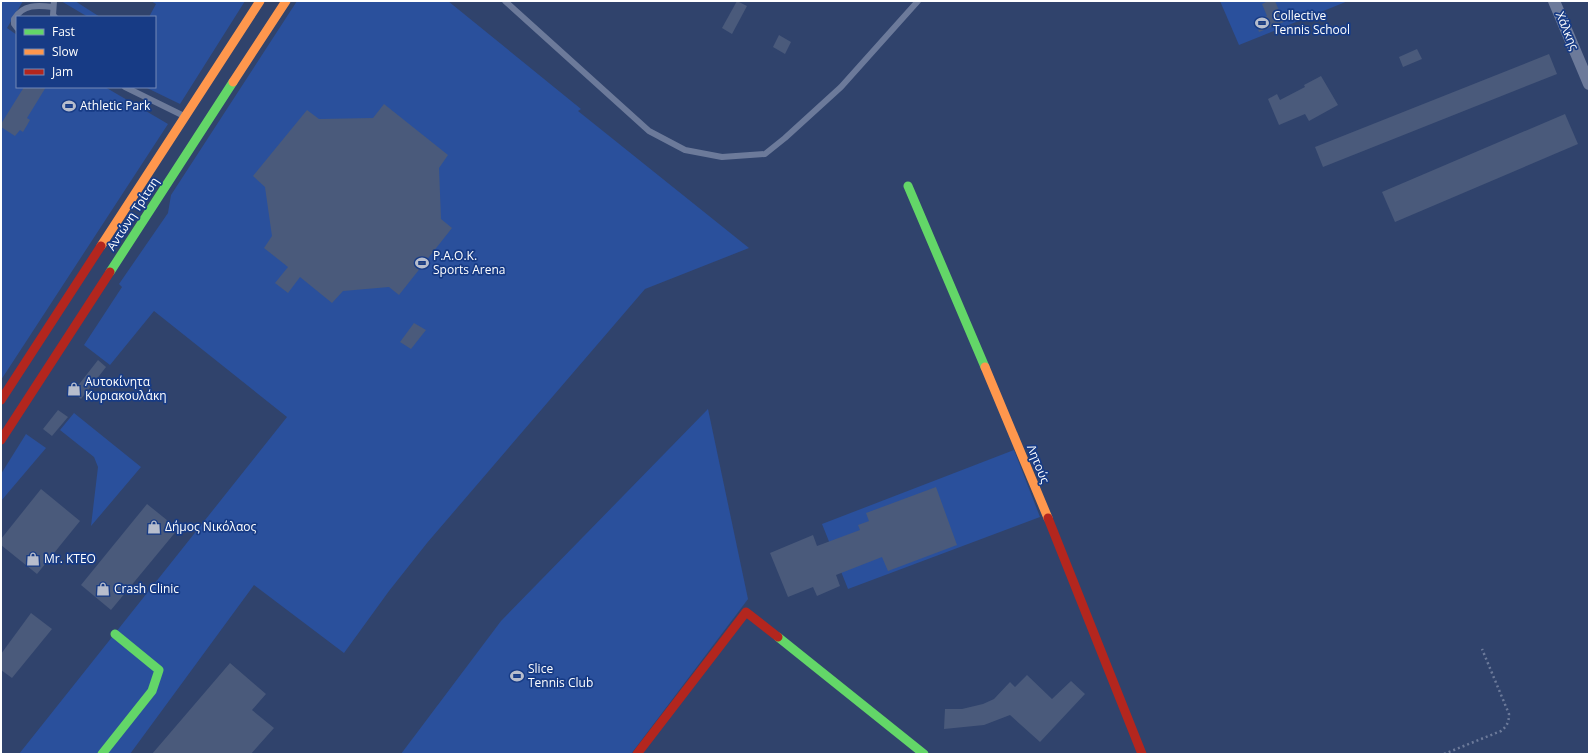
<svg xmlns="http://www.w3.org/2000/svg" width="1590" height="755" font-family="'Open Sans',sans-serif">
  <rect width="100%" height="100%" fill="#30436c"/>
  <g fill="#2a509c">
    <polygon points="1,1 23,1 7,28 17,35 17,87 105,87 168,124 1,380"/>
    <polygon points="61,1 75,1 100,17 88,17"/>
    <polygon points="151,1 245,1 180,104 145,87 155,87 155,17 149,17 156,4"/>
    <polygon points="297,1 448,1 581,109 578,111 749,248 645,289 427,543 389,591 344,653 254,585 130,754 19,754 287,417 154,311 110,365 84,345 122,287 119,284 168,213 171,195"/>
    <polygon points="1220,1 1348,1 1239,45"/>
    <polygon points="708,409 748,599 631,754 401,754 501,621"/>
    <polygon points="74,413 141,467 91,526 98,467 94,457 60,430"/>
    <polygon points="26,434 46,448 1,501 1,474"/>
    <polygon points="1014,450 1040,517 848,589 822,524"/>
  </g>
  <g fill="#4a5a7b">
    <polygon points="737,1 747,6 732,34 722,28"/>
    <polygon points="1268,1 1275,1 1284,22 1259,32 1255,21 1267,16 1262,4"/>
    <polygon points="779,35 791,42 785,54 773,47"/>
    <polygon points="1417,49 1422,59 1403,67 1399,57"/>
    <polygon points="1549,54 1557,74 1323,167 1315,147"/>
    <polygon points="1321,76 1338,105 1309,121 1305,114 1279,125 1268,99 1277,94 1280,100 1305,87 1304,85"/>
    <polygon points="24,87 46,87 27,118 30,120 23,132 20,130 15,136 1,127 1,124"/>
    <polygon points="384,104 448,155 439,168 441,219 452,228 399,295 389,287 343,291 332,303 300,277 288,293 275,283 288,267 264,248 272,236 265,187 253,176 307,110 319,119 373,118"/>
    <polygon points="1565,114 1578,144 1395,222 1382,192"/>
    <polygon points="414,323 426,330 411,349 400,342"/>
    <polygon points="98,360 106,367 81,399 73,392"/>
    <polygon points="58,410 68,417 52,436 43,429"/>
    <polygon points="936,487 957,545 888,571 882,557 836,575 840,586 817,596 813,587 788,597 770,553 813,535 817,546 860,530 858,525 869,521 866,513"/>
    <polygon points="41,489 80,521 37,574 1,545 1,539"/>
    <polygon points="147,504 178,529 111,610 81,585"/>
    <polygon points="31,613 52,629 12,678 1,670 1,654"/>
    <polygon points="230,663 266,694 252,710 274,728 251,754 152,754"/>
    <polygon points="1027,675 1052,699 1071,681 1085,694 1040,742 1010,715 984,725 944,729 945,709 962,709 983,704 994,699 1010,682 1015,687"/>
  </g>
  <g fill="none" stroke-linecap="round" stroke-linejoin="round">
    <path stroke="#6c7a9a" stroke-width="2.5" stroke-dasharray="2 3" stroke-linecap="butt" d="M 1444,754 L 1501,731 C 1507,726 1509,722 1509,714 L 1482,649"/>
    <g stroke="#6c7a9a" stroke-width="6">
      <polyline points="54,1 53,15 55,17"/>
      <polyline points="505,1 649,131 685,150 722,157 765,154 785,138 841,87 918,1"/>
      <path d="M 17,28 L 14,24 L 14,19 C 23,4 38,5 53,7"/>
      <polyline points="125,87 184,116"/>
    </g>
    <polyline stroke="#6c7a9a" stroke-width="12" points="1554,1 1589,84"/>
    <g stroke="#63d668" stroke-width="9">
      <polyline points="908,186 985,367"/>
      <polyline points="110,272 233,82"/>
      <polyline points="778,637 924,754"/>
      <polyline points="102,754 152,691 159,670 115,634"/>
    </g>
    <g stroke="#ff974d" stroke-width="9">
      <polyline points="233,82 286,1"/>
      <polyline points="101,246 260,1"/>
      <polyline points="985,367 1048,518"/>
    </g>
    <g stroke="#b3261e" stroke-width="9">
      <polyline points="1,400 101,246"/>
      <polyline points="1,440 110,272"/>
      <polyline points="1048,518 1142,754"/>
      <polyline points="637,754 746,612 778,637"/>
    </g>
  </g>
  <defs>
    <g id="stadium-bare" transform="scale(1.08)"><path d="M0-5a6.5 5 0 1 0 0 10a6.5 5 0 1 0 0-10ZM-3.5-1.8h7v3.6h-7Z" fill="#b7bdcc" stroke="#173b85" stroke-width="2.5" paint-order="stroke"/></g>
    <g id="shop-bare" transform="scale(1.08)"><path d="M-5-2.5h2.3a2.7 3.5 0 0 1 5.4 0H5L5.5 6h-11ZM-1.5-2.5h3a1.5 2.3 0 0 0-3 0Z" fill="#b7bdcc" stroke="#173b85" stroke-width="2.5" paint-order="stroke"/></g>
  </defs>
  <g fill-rule="evenodd">
    <use href="#stadium-bare" x="1262" y="23"/>
    <use href="#stadium-bare" x="69" y="106"/>
    <use href="#stadium-bare" x="422" y="263"/>
    <use href="#shop-bare" x="74" y="389"/>
    <use href="#shop-bare" x="154" y="527"/>
    <use href="#shop-bare" x="33" y="559"/>
    <use href="#shop-bare" x="103" y="589"/>
    <use href="#stadium-bare" x="517" y="676"/>
  </g>
  <g text-anchor="middle" stroke-width="3.5" stroke-linejoin="round" paint-order="stroke">
    <g font-size="12" fill="#fff" stroke="#173b85" text-anchor="start">
      <text x="1273" y="20">Collective<tspan x="1273" dy="14">Tennis School</tspan></text>
      <text x="80" y="110">Athletic Park</text>
      <text x="433" y="260">P.A.O.K.<tspan x="433" dy="14">Sports Arena</tspan></text>
      <text x="85" y="386">Αυτοκίνητα<tspan x="85" dy="14">Κυριακουλάκη</tspan></text>
      <text x="165" y="531">Δήμος Νικόλαος</text>
      <text x="44" y="563">Mr. KTEO</text>
      <text x="114" y="593">Crash Clinic</text>
      <text x="528" y="673">Slice<tspan x="528" dy="14">Tennis Club</tspan></text>
    </g>
    <g font-size="12" fill="#fff" stroke="#173b85">
      <text transform="translate(1567 31) rotate(67)" y="4">Χάλκης</text>
      <text transform="translate(133 214) rotate(-57)" y="4">Αντώνη Τρίτση</text>
      <text transform="translate(1038 464) rotate(68)" y="4">Λητούς</text>
    </g>
  </g>
  <rect width="1590" height="755" fill="none" stroke="#ffffff" stroke-width="4"/>
  <rect x="16" y="16" width="140" height="72" fill="#173b85" stroke="#7489b6"/>
  <rect x="24" y="29" width="20" height="6" fill="#63d668" stroke="#7489b6"/>
  <text x="52" y="36" font-size="12" fill="#ffffff">Fast</text>
  <rect x="24" y="49" width="20" height="6" fill="#ff974d" stroke="#7489b6"/>
  <text x="52" y="56" font-size="12" fill="#ffffff">Slow</text>
  <rect x="24" y="69" width="20" height="6" fill="#b3261e" stroke="#7489b6"/>
  <text x="52" y="76" font-size="12" fill="#ffffff">Jam</text>
</svg>
